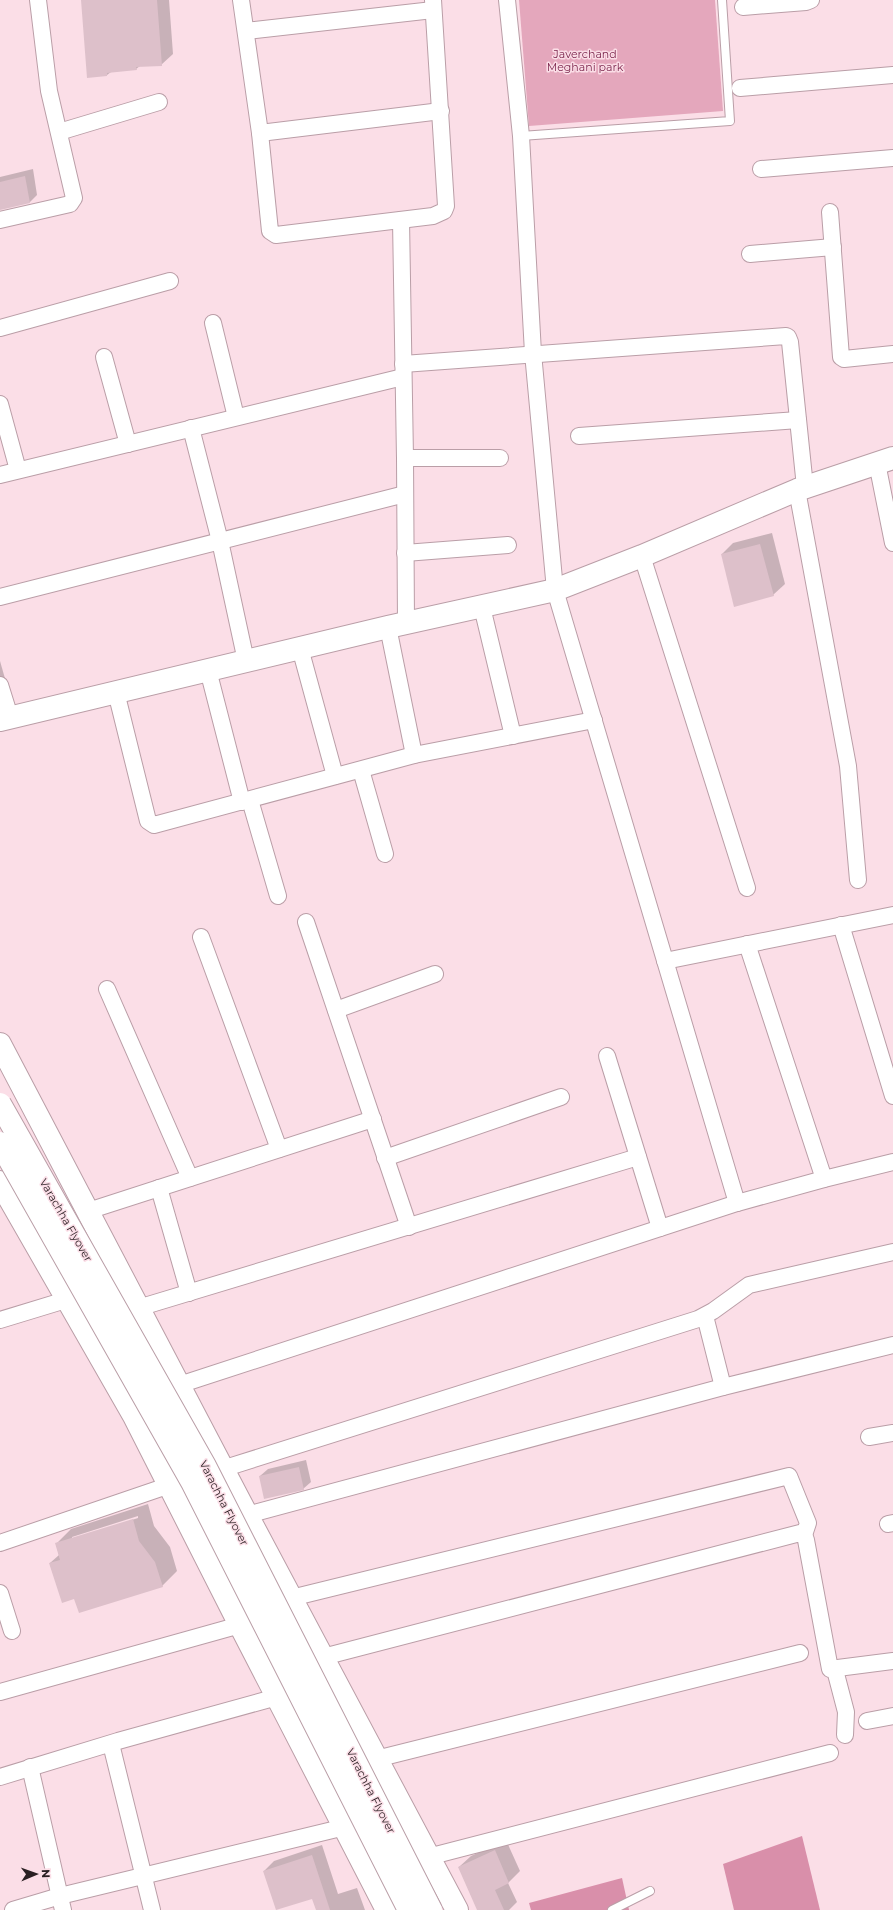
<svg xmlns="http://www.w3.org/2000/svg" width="893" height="1910" font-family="Montserrat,sans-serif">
  <rect width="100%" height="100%" fill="#fbdee7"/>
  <polygon fill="#e4a7bc" points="519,0 715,0 723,111 529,126"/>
  <g fill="#d98faa">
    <polygon points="802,1836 820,1910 734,1910 723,1864"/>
    <polygon points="622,1878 629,1910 531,1910 529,1903"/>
  </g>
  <g fill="#0003" fill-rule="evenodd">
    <polygon points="82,0 169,0 173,54 161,65 140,66 136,69 111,72 107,75"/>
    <polygon points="33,169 37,195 30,202 0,209 0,177"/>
    <polygon points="772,533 785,584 773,595 722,554 733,543"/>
    <polygon points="0,661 8,689 0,696"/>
    <polygon points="306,1460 311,1482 303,1489 260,1476 268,1469"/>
    <path d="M 148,1504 L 154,1526 L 170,1547 L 177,1571 L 162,1586 L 75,1598 L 50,1563 L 59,1555 L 56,1544 L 71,1529 ZM 138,1516 L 138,1518 L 72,1539 L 72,1537 Z"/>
    <polygon points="506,1840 520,1871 508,1883 517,1902 509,1910 478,1910 459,1867 471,1856"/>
    <polygon points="322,1845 338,1894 357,1888 365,1910 317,1910 313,1897 264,1871 274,1861"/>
  </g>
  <g fill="#ddc0ca">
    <polygon points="81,0 157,0 162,66 136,67 137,70 107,73 107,76 87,78"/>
    <polygon points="25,176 30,203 0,210 0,182"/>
    <polygon points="760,544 774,596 734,607 721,554"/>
    <polygon points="299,1467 304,1490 264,1499 259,1476"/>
    <polygon points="133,1519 139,1541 155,1562 163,1587 79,1613 74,1599 62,1603 49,1563 60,1560 55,1543"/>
    <polygon points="495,1850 509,1883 495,1890 504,1910 477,1910 458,1867"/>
    <polygon points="312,1855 330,1910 316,1910 312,1899 276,1910 263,1871"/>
  </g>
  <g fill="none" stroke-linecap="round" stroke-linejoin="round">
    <g stroke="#ba9ea7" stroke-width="10">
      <g id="lane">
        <polyline points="521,136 730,121 722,0"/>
        <polyline points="612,1910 650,1891"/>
      </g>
    </g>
    <g stroke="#ba9ea7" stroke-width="18">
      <g id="street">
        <polyline points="241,0 260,133 270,231 276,235 433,216 444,211 446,206 433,0"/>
        <polyline points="507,0 521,136 533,353 555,590 737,1203"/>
        <polyline points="743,7 806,2 811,0"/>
        <polyline points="246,31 433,10"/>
        <polyline points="740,88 893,75"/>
        <polyline points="59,132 159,102"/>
        <polyline points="260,133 441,111"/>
        <polyline points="761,169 893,158"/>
        <polyline points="830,212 841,357 844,359 893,354"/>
        <polyline points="0,220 70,204 74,198 49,91 38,0"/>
        <polyline points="401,220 405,458 406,623"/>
        <polyline points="750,254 833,247"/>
        <polyline points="213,323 236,417"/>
        <polyline points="0,328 170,281"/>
        <polyline points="104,357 128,444"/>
        <polyline points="403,364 786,336 788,337 790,342 805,487"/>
        <polyline points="0,404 18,470"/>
        <polyline points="191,428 220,541 246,661"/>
        <polyline points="579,436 798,420"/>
        <polyline points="405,458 500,458"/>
        <polyline points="877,463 893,543"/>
        <polyline points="0,475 403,377"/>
        <polyline points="797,490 848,766 858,880"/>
        <polyline points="405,553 508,545"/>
        <polyline points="642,556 747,888"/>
        <polyline points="0,597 405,494"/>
        <polyline points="482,607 513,736"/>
        <polyline points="388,627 414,755"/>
        <polyline points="300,648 335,776"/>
        <polyline points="208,670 242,802"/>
        <polyline points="0,685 10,717"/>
        <polyline points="116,692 148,821 154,825 414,755 594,720"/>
        <polyline points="361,770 385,854"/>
        <polyline points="250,800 278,896"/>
        <polyline points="306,922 409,1227"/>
        <polyline points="841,925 893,1096"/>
        <polyline points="201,937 279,1149"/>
        <polyline points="747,944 824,1179"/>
        <polyline points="665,961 893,915"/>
        <polyline points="107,989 190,1178"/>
        <polyline points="336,1010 435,974"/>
        <polyline points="607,1056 660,1228"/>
        <polyline points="385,1158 561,1097"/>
        <polyline points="159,1188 189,1293"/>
        <polyline points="88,1211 373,1119"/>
        <polyline points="138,1308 638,1157"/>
        <polyline points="705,1316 723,1387"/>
        <polyline points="0,1320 69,1299"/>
        <polyline points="179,1385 737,1203 824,1179 893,1162"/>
        <polyline points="869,1437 893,1433"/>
        <polyline points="222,1469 698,1319 713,1311 749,1285 893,1252"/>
        <polyline points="247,1515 723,1387 893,1345"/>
        <polyline points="888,1524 893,1523"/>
        <polyline points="0,1543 170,1485"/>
        <polyline points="0,1593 12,1631"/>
        <polyline points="283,1603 291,1598 789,1476 808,1523 804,1535"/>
        <polyline points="323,1657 800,1533 804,1535 806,1540 830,1669 893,1661"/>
        <polyline points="835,1670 846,1712 845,1735"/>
        <polyline points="0,1692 240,1625 248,1621"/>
        <polyline points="867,1721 893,1716"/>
        <polyline points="111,1744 152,1910"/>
        <polyline points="376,1759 800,1653"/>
        <polyline points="30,1767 63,1910"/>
        <polyline points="0,1777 118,1741 277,1697"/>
        <polyline points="428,1857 830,1753"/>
        <polyline points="13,1910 60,1896 345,1827"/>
      </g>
    </g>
    <g stroke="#ba9ea7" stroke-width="24">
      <g id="secondary">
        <polyline points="0,720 388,627 555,590 642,556 797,490 893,458"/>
        <polyline points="0,1044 247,1515 457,1910"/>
        <polyline points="0,1182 134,1416 240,1625 387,1910"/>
      </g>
    </g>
    <use href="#lane" stroke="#fff" stroke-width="8"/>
    <use href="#street" stroke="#fff" stroke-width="16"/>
    <use href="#secondary" stroke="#fff" stroke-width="22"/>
    <g stroke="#ba9ea7" stroke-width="24" stroke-linecap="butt">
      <g id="primary-bridge">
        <polyline points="0,1104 205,1466 431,1910"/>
        <polyline points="0,1143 192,1482 409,1910"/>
      </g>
    </g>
    <use href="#primary-bridge" stroke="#fff" stroke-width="22"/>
  </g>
  <g text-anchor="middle" stroke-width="3" stroke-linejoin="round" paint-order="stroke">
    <g font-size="11" fill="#7d274e" stroke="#fbdee7">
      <text x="585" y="58">Javerchand<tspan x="585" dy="13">Meghani park</tspan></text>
    </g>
    <g font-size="11" fill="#291f22" stroke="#fbdee7">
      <text transform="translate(66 1220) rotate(60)" y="4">Varachha Flyover</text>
      <text transform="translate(224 1503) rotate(63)" y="4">Varachha Flyover</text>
      <text transform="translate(371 1791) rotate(63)" y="4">Varachha Flyover</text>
    </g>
  </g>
  <g transform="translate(36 1874) rotate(88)" stroke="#fbdee7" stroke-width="3" paint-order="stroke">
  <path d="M0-3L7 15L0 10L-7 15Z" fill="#291f22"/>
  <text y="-6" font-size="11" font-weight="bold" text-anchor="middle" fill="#291f22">N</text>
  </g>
</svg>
